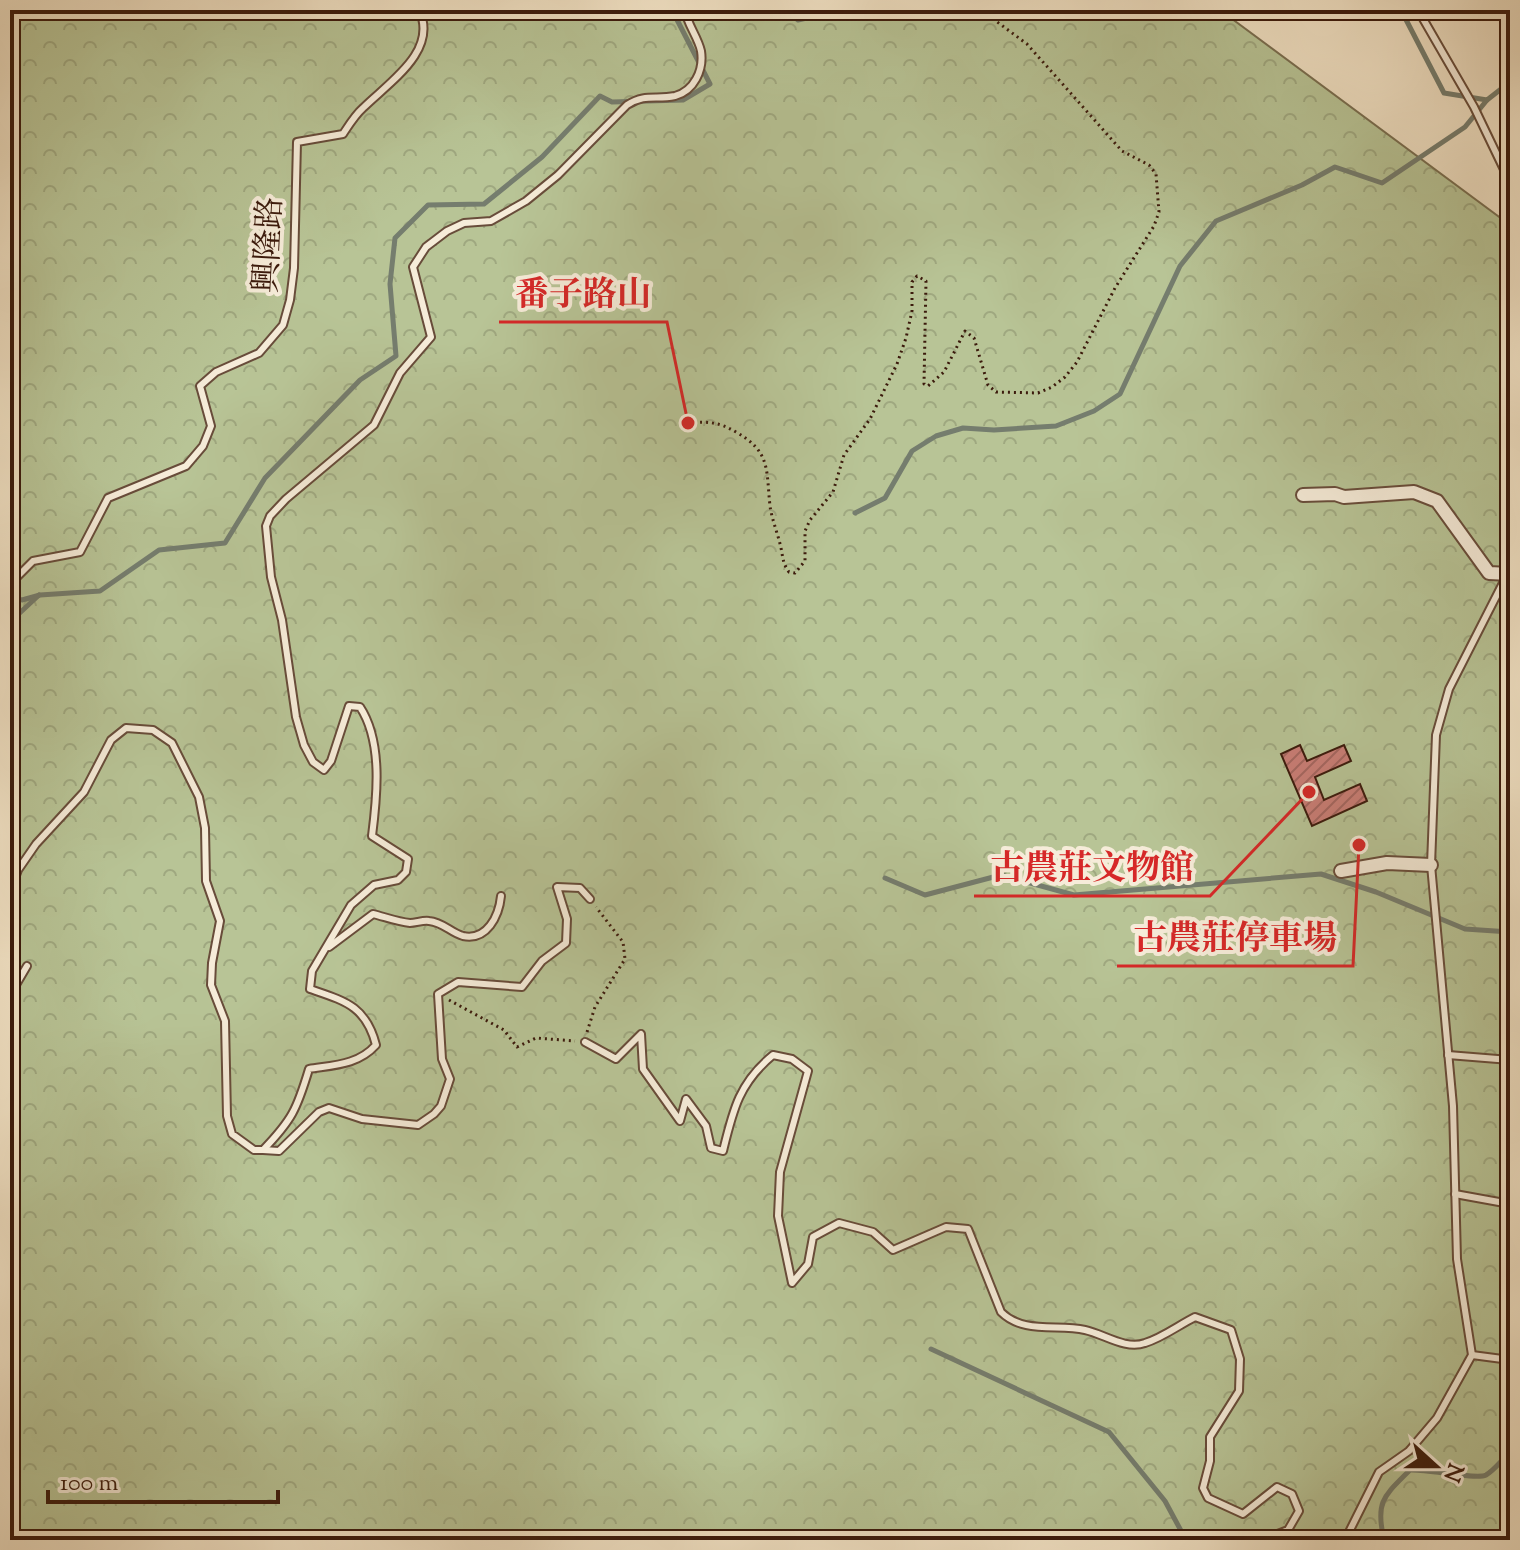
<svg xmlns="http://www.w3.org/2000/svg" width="1520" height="1550" font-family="'Sorts Mill Goudy','Noto Serif TC',serif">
  <defs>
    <pattern id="forest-crowns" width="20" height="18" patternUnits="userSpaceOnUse" patternTransform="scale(2)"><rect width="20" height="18" fill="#b8c496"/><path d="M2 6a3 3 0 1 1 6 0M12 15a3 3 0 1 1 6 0" fill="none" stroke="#9fa880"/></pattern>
    <pattern id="building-hatch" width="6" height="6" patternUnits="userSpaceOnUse" patternTransform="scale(2)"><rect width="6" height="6" fill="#ca7e77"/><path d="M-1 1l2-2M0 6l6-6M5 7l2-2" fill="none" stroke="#a56660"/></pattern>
  </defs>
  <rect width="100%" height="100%" fill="#f1e2c5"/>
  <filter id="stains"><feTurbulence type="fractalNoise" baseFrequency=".0025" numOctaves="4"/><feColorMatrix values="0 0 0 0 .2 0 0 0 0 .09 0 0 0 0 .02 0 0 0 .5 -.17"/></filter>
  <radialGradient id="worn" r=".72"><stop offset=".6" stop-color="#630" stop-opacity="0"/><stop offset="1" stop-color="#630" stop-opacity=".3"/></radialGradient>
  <polygon fill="url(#forest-crowns)" stroke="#7a6f51" stroke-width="2" points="10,10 1220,10 1510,225 1510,1540 10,1540"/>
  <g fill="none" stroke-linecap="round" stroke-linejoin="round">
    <g stroke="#757d6e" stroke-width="5">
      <polyline points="785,10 798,20 820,15 827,10"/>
      <polyline points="1401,10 1444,93 1487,100 1510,82"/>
      <polyline points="855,513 885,498 912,451 936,436 963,428 994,430 1056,426 1094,411 1120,394 1180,266 1216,221 1302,185 1335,167 1382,183 1465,127 1487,100"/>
      <polyline points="10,596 22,600 40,595 100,591 159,550 225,543 265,478 360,380 396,356 390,284 395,238 428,205 484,204 542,157 600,96 612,102 683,100 710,84 672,10"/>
      <polyline points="10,622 39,595"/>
      <polyline points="885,878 925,895 1001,875 1074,895 1321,874 1376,892 1465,929 1510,932"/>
      <polyline points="931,1349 1109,1432 1165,1501 1186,1540"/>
      <path d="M 1384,1540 C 1375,1501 1384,1496 1410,1470 C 1428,1469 1476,1480 1486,1475 C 1495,1470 1502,1459 1510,1453"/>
    </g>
  </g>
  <polygon fill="url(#building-hatch)" stroke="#3b1a0c" stroke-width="2" points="1300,745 1307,761 1344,745 1351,761 1315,777 1324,800 1360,784 1367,801 1312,826 1281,754"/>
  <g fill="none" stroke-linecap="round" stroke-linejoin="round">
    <g stroke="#684c3a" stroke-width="10">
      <g id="lane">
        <polyline points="1418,10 1474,107 1510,182"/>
        <path d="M 10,584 L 33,561 L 80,552 L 108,498 L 186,466 L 203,446 L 211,426 L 200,386 L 216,372 L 259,353 L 283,325 L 290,300 L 294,268 L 297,142 L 343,134 C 349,125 355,115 363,108 C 388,83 439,51 419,10"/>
        <path d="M 10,891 L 18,870 L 36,844 L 84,792 L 111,740 L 126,728 L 153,730 L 172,743 L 199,797 L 205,828 L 206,881 L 220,921 L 212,963 L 211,985 L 225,1021 L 227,1116 L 232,1134 L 254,1150 L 263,1150 C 292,1120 297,1109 309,1069 C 334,1065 358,1065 376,1045 C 366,1006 345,1001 310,989 L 312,971 L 351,905 L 374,885 L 398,880 L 406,872 L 408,859 L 372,836 C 377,797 383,742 360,707 L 349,706 L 331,761 L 324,770 L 313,762 L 304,745 L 296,717 L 282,620 L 271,577 L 266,526 L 270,516 L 286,499 L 374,425 L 400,373 L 431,337 L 413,267 L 426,247 L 447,231 L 464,223 L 491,221 L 526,201 L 558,175 L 627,105 C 646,93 655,100 675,96 C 694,91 704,70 701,51 C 698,37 687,24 685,10"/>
        <path d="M 329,947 L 373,914 C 385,917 398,922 410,923 C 416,923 423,920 429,921 C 443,922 451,933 463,936 C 487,941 499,916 501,896"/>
        <polyline points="10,995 27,966"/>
        <path d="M 585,1042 L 616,1059 L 641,1034 L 643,1069 L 680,1121 L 686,1099 L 706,1126 L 711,1148 L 723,1151 C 733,1110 739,1083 773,1055 L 792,1059 L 808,1071 L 780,1172 L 778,1216 L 792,1283 L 808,1264 L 813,1237 L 839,1223 L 873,1232 L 893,1250 L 946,1227 L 968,1229 L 1001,1312 C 1023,1334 1057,1324 1085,1330 C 1104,1334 1125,1350 1145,1343 C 1162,1338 1179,1325 1195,1317 L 1231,1330 L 1240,1359 L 1239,1391 L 1210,1437 L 1210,1461 L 1203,1488 L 1208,1498 L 1243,1514 L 1277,1487 L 1292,1494 L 1299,1511 L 1288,1530 L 1262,1540"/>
        <polyline points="1448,1055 1510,1060"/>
        <polyline points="263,1150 279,1151 319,1112 329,1108 362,1119 418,1125 434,1114 441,1106 450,1079 442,1059 438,994 458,982 522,987 542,961 566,943 567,919 557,887 580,888 590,899"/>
        <polyline points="1455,1194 1510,1204"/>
        <polyline points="1472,1355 1510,1360"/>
        <polyline points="1345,1540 1379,1472 1409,1451 1437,1418 1472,1355 1457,1259 1453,1106 1431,865 1436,735 1449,689 1507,575"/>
      </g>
    </g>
    <g stroke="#684c3a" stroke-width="16">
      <g id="street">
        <polyline points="1303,495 1335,494 1344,497 1414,492 1437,501 1489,573 1510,574"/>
        <polyline points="1341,871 1387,863 1431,865"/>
      </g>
    </g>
    <g stroke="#3b1a0c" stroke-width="3" stroke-dasharray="2 4" stroke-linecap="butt">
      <path d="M 688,423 C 707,421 719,422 736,432 C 771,452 766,469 770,506 C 772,520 778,534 781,548 C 783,558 783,564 789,572 L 795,573 L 805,561 L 805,531 L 810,520 L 833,492 L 844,455 L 870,419 L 897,364 L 906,338 L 912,311 L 912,282 L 917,276 L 926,281 L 924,384 L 928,386 L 944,372 L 965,331 L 974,338 L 988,385 L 996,392 L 1038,393 L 1052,387 L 1065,377 L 1077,362 L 1115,288 L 1154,226 L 1159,212 L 1156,174 L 1149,165 L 1122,151 L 1027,44 L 981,10"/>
      <polyline points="449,1000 504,1030 517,1047 536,1038 575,1041"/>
      <polyline points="587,1032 595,1007 625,959 623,942 596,907"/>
    </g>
    <use href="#lane" stroke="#f6ecd9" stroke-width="6"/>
    <use href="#street" stroke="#f6ecd9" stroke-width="12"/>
  </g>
  <g text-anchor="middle" stroke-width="8" stroke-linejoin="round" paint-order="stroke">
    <g font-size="32" fill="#3b1a0c" stroke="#f6ecd9">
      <text transform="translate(267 245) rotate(-87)" y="11">興隆路</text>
    </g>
  </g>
  <path fill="none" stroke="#d62828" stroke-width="3" d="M688 423L667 322H499M1309 792L1210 896H974M1359 845L1353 966H1117"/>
  <g fill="#d62828" stroke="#f6ecd9" stroke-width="3">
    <circle cx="688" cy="423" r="8"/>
    <circle cx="1309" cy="792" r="8"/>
    <circle cx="1359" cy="845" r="8"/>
  </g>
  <g font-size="34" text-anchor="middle" font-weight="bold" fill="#d62828" stroke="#f6ecd9" stroke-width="8" stroke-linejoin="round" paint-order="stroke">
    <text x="583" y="305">番子路山</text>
    <text x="1092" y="879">古農莊文物館</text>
    <text x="1235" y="949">古農莊停車場</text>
  </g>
  <rect width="1520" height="1550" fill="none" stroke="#f1e2c5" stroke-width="40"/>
  <rect x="12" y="12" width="1496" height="1526" fill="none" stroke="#3b1a0c" stroke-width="4"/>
  <rect x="20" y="20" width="1480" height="1510" fill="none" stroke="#3b1a0c" stroke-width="2"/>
  <g transform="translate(1436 1466) rotate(111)" stroke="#f6ecd9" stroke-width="6" paint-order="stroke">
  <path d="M0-6L14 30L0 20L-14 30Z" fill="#3b1a0c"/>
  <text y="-12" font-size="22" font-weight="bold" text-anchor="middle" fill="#3b1a0c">N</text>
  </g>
  <path d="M48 1490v12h230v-12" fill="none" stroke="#3b1a0c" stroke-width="4"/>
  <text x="60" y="1490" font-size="24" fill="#3b1a0c" stroke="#f6ecd9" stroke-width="6" paint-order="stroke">100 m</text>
  <rect width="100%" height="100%" filter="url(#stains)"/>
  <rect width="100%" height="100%" fill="url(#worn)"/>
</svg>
